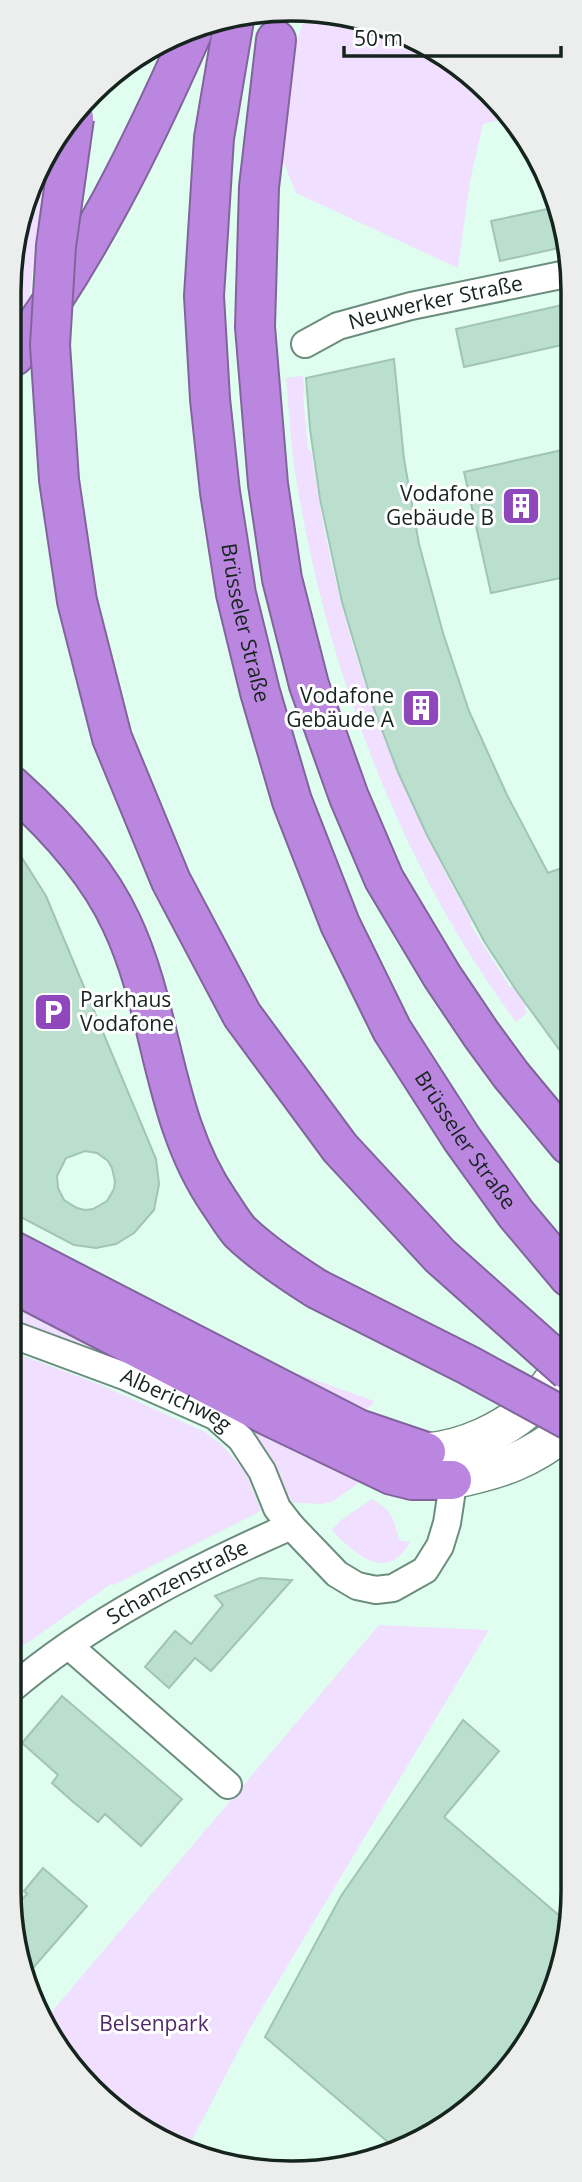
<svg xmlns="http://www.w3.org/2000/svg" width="582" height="2182" font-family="'Open Sans',sans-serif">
  <rect width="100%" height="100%" fill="#e0fef0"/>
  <g fill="#f0dffe">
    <polygon points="305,14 346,14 416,38 491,92 510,118 483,124 470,181 458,268 296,193 272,133"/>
    <polygon points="56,136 37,229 28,314 14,330 14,236"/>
    <path d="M 303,376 L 305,394 L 303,395 L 308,450 L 311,450 C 336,625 386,768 472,922 L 470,924 L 510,987 L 513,986 L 527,1006 L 524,1009 L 527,1013 L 516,1022 C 399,864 328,672 296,479 C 291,446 289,412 286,378 Z"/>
    <polygon points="11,1306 109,1356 11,1321"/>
    <polygon points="10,1351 101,1385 205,1432 221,1444 245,1471 261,1511 114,1585 111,1584 10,1655"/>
    <polygon points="279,1367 374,1401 374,1403 364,1411"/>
    <polygon points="229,1408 366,1478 332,1502 322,1504 281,1502"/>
    <path d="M 372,1499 C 393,1512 393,1517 399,1540 L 410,1542 C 388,1584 354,1554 332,1530 L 341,1520 Z"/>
    <polygon points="379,1625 489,1630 249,2030 187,2150 167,2144 79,2077 44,2021"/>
  </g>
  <g fill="#bbdfcf" stroke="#a1c4b4" stroke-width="2" fill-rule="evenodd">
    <polygon points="557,207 568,246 500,261 491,221"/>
    <polygon points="571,303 571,343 464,367 456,329"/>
    <polygon points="394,359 404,459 419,544 443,633 469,711 507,795 548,873 570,865 569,1063 516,990 484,941 427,835 398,772 373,706 342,602 320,499 310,429 306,378"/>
    <polygon points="571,448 570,576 491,593 464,472"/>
    <path d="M 12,842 L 46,896 L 156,1159 L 159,1184 L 154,1210 L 134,1233 L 116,1244 L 96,1248 L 74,1245 L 11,1212 ZM 85,1151 L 97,1153 L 108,1161 L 112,1168 L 115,1181 L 114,1189 L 107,1201 L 93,1209 L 85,1210 L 77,1208 L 64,1200 L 58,1188 L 57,1176 L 66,1158 Z"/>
    <polygon points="260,1578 292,1580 211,1671 195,1658 169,1688 145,1667 175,1631 191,1644 223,1605 215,1596"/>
    <polygon points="62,1696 182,1799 141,1846 105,1814 98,1822 72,1801 52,1783 58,1775 22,1743"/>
    <polygon points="463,1720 499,1751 444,1817 568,1923 568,1946 535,2032 463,2115 395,2148 265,2037 341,1896"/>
    <polygon points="43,1868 87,1906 26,1976 13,1910 27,1894 24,1891"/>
  </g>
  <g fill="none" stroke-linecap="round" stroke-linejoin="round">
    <g stroke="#6b8d7e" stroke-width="30">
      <g id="street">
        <path id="s1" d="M 305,344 L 338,326 L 411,306 L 571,273"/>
        <path id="s2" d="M 11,1334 L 127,1377 L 215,1416 L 241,1439 L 262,1471 L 277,1508 L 291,1526 L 337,1574 L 357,1586 L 376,1590 L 393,1588 L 425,1570 L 440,1546 L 447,1523 L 456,1464"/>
        <polyline points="69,1646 228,1785"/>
        <path id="s3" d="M 9,1691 C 90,1621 194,1569 291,1526"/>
      </g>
    </g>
    <g stroke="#6b8d7e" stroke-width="40">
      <g id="secondary">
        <path d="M 426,1452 C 464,1449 506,1430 533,1404 C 548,1391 558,1372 569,1356"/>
        <path d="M 452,1480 C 503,1469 527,1461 569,1429"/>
      </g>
    </g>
    <g stroke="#81649c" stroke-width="42">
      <g id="highway">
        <path id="s4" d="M 235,14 L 214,138 L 204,296 L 210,399 L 220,492 L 236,594 L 260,692 L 292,801 L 340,924 L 392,1030 L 462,1139 L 516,1214 L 569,1277"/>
        <polyline points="276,40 259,187 255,327 268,484 282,579 309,685 349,797 384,879 442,976 481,1034 511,1075 569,1145"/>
        <path d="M 14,356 C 88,256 142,146 192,33"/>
        <path d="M 12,786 C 53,823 98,872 121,922 C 164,1012 161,1118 219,1202 C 226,1212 232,1223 240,1232 C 263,1254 290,1272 317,1289"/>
        <polyline points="11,1250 358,1429 426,1452"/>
        <polyline points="11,1282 267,1415 392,1475 412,1480 452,1480"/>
      </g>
    </g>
    <use href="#street" stroke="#fff" stroke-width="26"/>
    <use href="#secondary" stroke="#fff" stroke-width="37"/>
    <use href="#highway" stroke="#ba86e0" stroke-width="38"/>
    <g stroke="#81649c" stroke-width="42" stroke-linecap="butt">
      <g id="highway-bridge">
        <polyline points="74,118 56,246 50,345 59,480 77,601 112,738 171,881 242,1015 340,1148 440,1256 569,1371"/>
        <polyline points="317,1289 468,1365 569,1420"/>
      </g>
    </g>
    <use href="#highway-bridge" stroke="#ba86e0" stroke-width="38"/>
  </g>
  <defs>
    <g id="building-square" transform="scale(2.0125)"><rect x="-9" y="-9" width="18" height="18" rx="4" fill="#8e48bb" stroke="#fff"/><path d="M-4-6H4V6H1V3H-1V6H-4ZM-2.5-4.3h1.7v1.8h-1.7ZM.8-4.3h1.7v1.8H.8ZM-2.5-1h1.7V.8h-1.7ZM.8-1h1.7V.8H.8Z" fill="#fff"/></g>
    <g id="parking-square" transform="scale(2.0125)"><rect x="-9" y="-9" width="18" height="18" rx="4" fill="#8e48bb" stroke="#fff"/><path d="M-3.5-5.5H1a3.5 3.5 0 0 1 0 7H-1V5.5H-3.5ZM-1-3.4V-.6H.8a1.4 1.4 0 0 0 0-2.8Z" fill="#fff"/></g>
  </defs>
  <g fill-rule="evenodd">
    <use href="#building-square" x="521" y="506"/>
    <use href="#building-square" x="421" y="708"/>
    <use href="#parking-square" x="53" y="1012"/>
  </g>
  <g text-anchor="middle" stroke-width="6" stroke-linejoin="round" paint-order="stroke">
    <g font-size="21" fill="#16241e" stroke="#fff">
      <text dy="7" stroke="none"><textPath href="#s1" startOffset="138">Neuwerker Straße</textPath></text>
      <text dy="7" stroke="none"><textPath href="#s4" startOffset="614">Brüsseler Straße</textPath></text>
      <text dy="7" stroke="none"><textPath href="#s4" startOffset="1181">Brüsseler Straße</textPath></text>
      <text dy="7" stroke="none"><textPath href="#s2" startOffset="178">Alberichweg</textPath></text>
      <text dy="7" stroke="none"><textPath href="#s3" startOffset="201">Schanzenstraße</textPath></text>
    </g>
    <g font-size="21" fill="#16241e" stroke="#fff" text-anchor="end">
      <text x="494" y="501">Vodafone<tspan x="494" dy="24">Gebäude B</tspan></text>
      <text x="394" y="703">Vodafone<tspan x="394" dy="24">Gebäude A</tspan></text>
      <text x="80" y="1007" text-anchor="start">Parkhaus<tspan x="80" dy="24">Vodafone</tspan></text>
    </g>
    <g font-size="21" fill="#502969" stroke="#fff">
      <text x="154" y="2031">Belsenpark</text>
    </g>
  </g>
  <path d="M0 0H582V2182H0ZM291 21H291A270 270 0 0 1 561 291V1891A270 270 0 0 1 291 2161H291A270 270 0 0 1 21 1891V291A270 270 0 0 1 291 21Z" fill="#eceded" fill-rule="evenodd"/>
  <path fill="none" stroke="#16241e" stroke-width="3.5" d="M291 21H291A270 270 0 0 1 561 291V1891A270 270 0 0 1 291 2161H291A270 270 0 0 1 21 1891V291A270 270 0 0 1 291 21Z"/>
  <path d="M344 46v10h217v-10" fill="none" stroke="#16241e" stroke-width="3.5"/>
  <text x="354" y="46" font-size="21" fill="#16241e" stroke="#ffffff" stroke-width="5" paint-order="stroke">50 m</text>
</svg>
